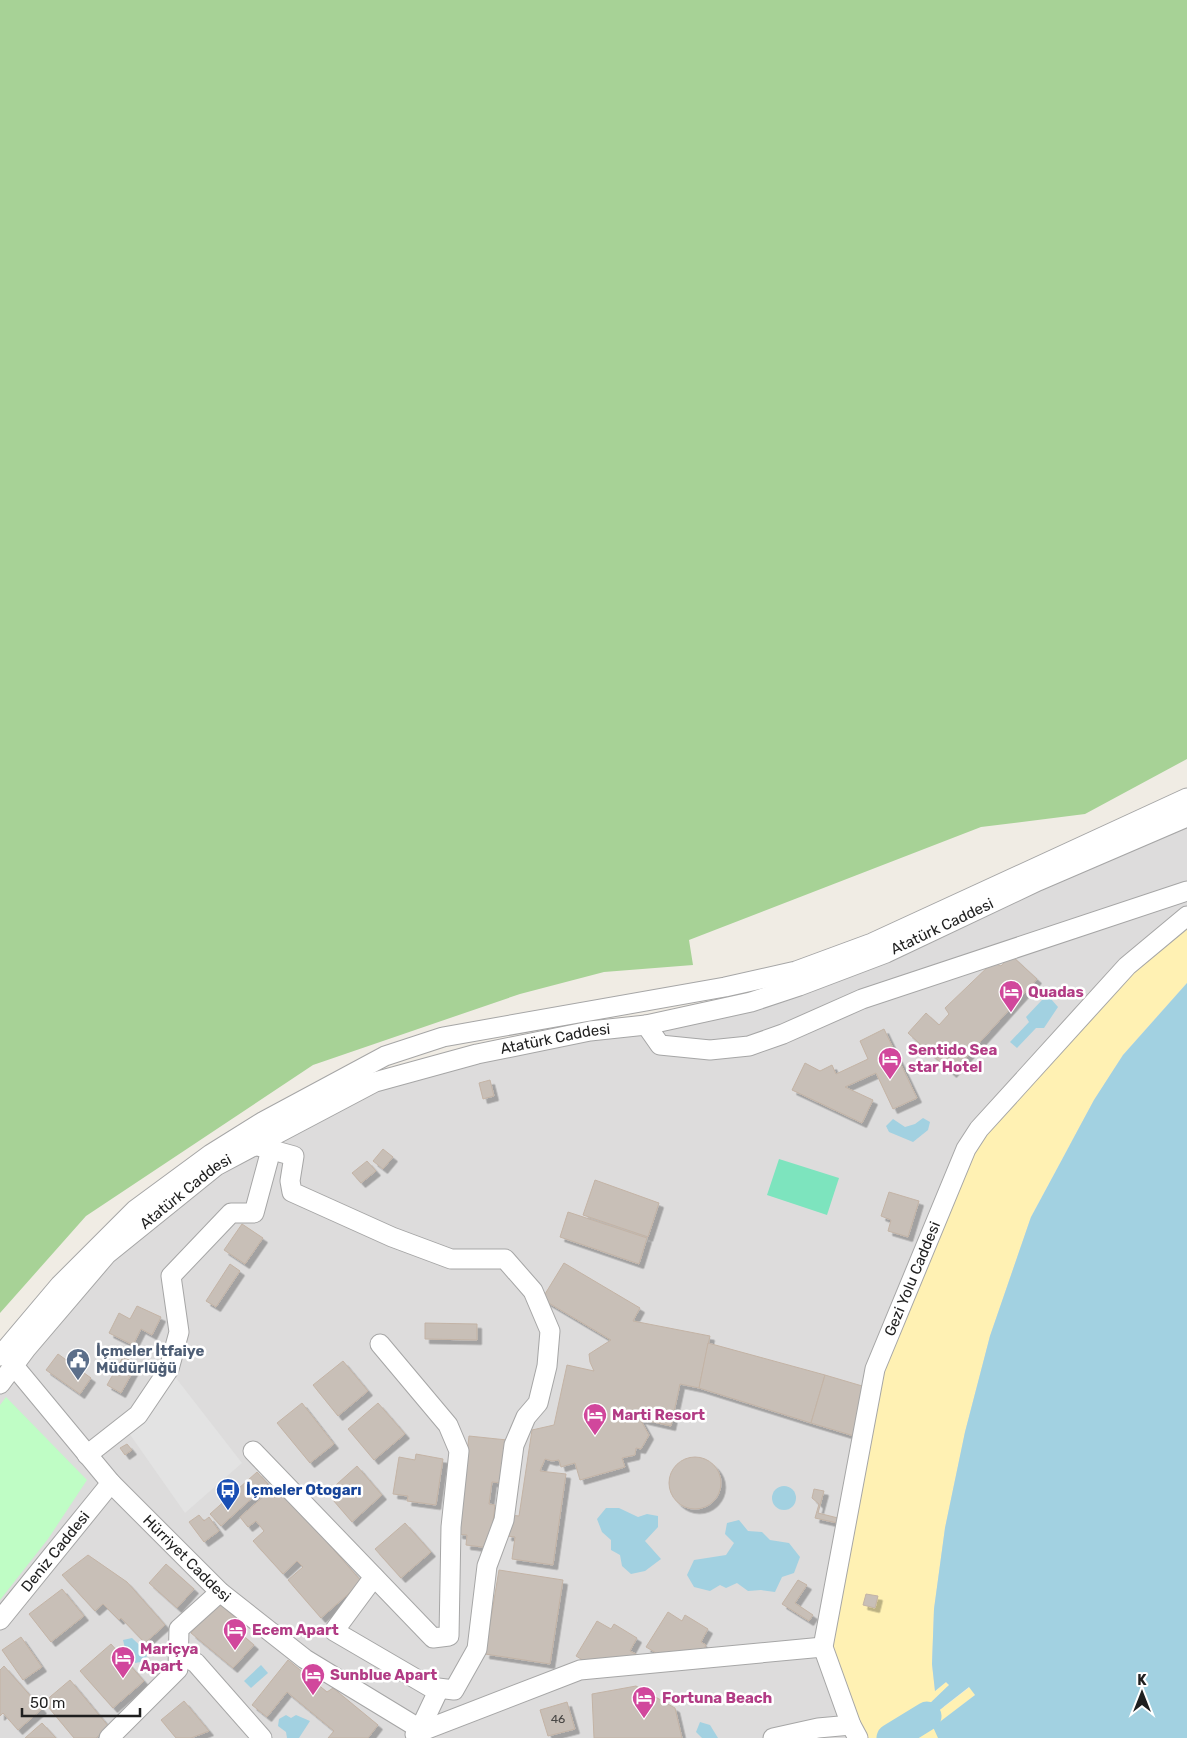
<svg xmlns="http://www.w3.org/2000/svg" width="1187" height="1738" font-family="Rubik,sans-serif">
  <defs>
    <filter id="shadow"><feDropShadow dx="4.5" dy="4.5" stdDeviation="0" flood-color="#0004"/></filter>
  </defs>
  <rect width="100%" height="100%" fill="#f0ece4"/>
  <polygon fill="#dddcdc" points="1187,817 1187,983 1123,1055 1052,1175 1031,1217 938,1738 0,1738 0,1384 107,1254 216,1166 375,1082 751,1002"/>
  <polygon fill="#a7d296" points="0,0 1187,0 1187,759 1085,814 981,827 689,940 693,965 604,972 520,994 313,1065 86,1216 0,1313"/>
  <polygon fill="#fff1b3" points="1187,916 1187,983 1123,1055 1094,1100 1031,1217 990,1336 965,1432 945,1528 934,1609 932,1664 935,1691 946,1682 949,1685 924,1709 928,1719 970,1687 975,1695 934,1727 939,1738 858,1738 823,1647 875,1369 966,1149"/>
  <polygon fill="#bffdc5" points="6,1397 87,1480 48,1539 0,1600 0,1405"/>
  <polygon fill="#7de4be" points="779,1159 839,1178 827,1215 767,1195"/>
  <polygon fill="#e3e3e3" points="169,1369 242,1463 185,1513 124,1426"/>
  <g fill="#a2d1e1">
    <polygon points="1187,983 1187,1738 938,1738 933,1727 975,1695 969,1687 928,1719 924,1709 949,1685 946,1682 935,1691 932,1664 934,1609 945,1528 965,1432 990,1336 1031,1217 1094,1100 1123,1055"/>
    <polygon points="1051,999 1058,1007 1044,1028 1036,1028 1017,1048 1010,1042 1029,1022 1026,1017 1042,1000"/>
    <polygon points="923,1118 930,1122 928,1130 913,1142 889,1132 886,1126 893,1119 905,1127 915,1124"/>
    <circle cx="784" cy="1498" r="12"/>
    <polygon points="606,1508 619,1508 638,1517 647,1514 658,1516 658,1527 645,1541 661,1559 645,1571 631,1574 622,1566 620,1555 611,1550 611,1540 602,1532 597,1519"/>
    <polygon points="739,1520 748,1531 762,1532 770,1540 789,1543 800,1557 794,1573 782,1577 775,1592 761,1590 748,1591 737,1583 726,1588 720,1585 710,1591 694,1587 687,1575 694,1560 726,1555 734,1543 725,1534 727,1523"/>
    <polygon points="132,1638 147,1652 146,1661 135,1663 125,1648 123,1640"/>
    <polygon points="261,1665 268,1673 251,1688 244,1681"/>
    <polygon points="286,1715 291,1718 296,1715 310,1721 299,1738 287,1738 286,1732 278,1726 279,1719"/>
    <polygon points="700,1722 710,1725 718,1738 702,1738 696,1732"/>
  </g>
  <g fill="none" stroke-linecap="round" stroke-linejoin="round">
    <polyline stroke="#a2d1e1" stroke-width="29" points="891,1738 927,1716"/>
  </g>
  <g fill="#c8bfb7" stroke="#c3b3a5" filter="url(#shadow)">
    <polygon points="1011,955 1037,979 952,1073 908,1033 926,1013 939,1025 949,1014 945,1008 993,962 1001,966"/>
    <polygon points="884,1029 917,1098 893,1109 876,1073 845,1087 873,1100 862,1123 792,1090 805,1063 820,1071 832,1065 836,1074 868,1059 860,1041"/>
    <polygon points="490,1080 494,1096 483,1099 479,1083"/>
    <polygon points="383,1149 393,1157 383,1169 373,1161"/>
    <polygon points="367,1161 376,1171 361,1183 352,1173"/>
    <polygon points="595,1180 659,1203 648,1237 583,1215"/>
    <polygon points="889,1192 919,1201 908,1237 888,1231 891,1220 881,1216"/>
    <polygon points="568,1212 647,1238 639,1264 560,1237"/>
    <polygon points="242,1224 263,1238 245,1264 224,1250"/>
    <polygon points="564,1263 640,1308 633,1321 710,1336 699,1388 680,1384 671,1426 640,1419 649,1435 641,1449 636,1448 635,1455 622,1458 625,1467 580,1480 575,1463 561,1467 559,1460 552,1461 545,1459 540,1471 566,1474 553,1565 512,1559 515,1537 507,1536 510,1515 519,1516 532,1430 554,1425 567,1365 594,1371 590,1362 589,1354 611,1340 542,1299"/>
    <polygon points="230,1264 240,1271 216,1307 206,1301"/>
    <polygon points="137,1306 161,1317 152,1335 141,1329 133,1345 109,1333 119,1313 130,1319"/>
    <polygon points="425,1323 477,1324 477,1340 425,1339"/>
    <polygon points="708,1343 825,1375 811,1423 699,1388"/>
    <polygon points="58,1354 91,1378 80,1394 46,1370"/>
    <polygon points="123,1357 137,1364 121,1393 107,1385"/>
    <polygon points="343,1361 368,1391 338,1416 313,1385"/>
    <polygon points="825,1375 869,1388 854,1436 811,1423"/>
    <polygon points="302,1403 334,1444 310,1463 277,1423"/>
    <polygon points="378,1403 405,1434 374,1460 348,1429"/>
    <polygon points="469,1436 507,1440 502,1483 492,1482 489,1504 495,1505 490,1548 466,1545 467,1535 458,1534"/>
    <polygon points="127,1444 132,1450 125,1455 120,1448"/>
    <polygon points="416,1454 443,1459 436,1505 407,1501 408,1496 393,1494 399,1457 415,1460"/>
    <circle cx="695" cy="1483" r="26"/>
    <polygon points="357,1466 382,1495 352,1522 327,1493"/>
    <polygon points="257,1472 268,1484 221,1526 210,1514"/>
    <polygon points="277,1485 362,1582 321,1618 288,1580 303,1567 297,1561 283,1574 253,1541 264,1531 256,1521 248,1527 240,1517"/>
    <polygon points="814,1489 824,1491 818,1513 838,1518 837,1523 815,1518 819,1504 812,1498"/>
    <polygon points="199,1515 204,1521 209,1517 219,1531 204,1542 189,1522"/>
    <polygon points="405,1523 431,1552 401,1578 375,1549"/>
    <polygon points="88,1555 127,1582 165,1625 145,1643 121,1618 119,1620 103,1604 95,1611 62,1575"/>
    <polygon points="166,1564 194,1589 177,1608 149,1583"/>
    <polygon points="499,1570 563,1580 550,1664 485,1654"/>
    <polygon points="798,1580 807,1585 795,1603 813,1615 809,1621 782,1604"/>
    <polygon points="62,1589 84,1616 51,1642 29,1614"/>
    <polygon points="866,1594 878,1596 875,1608 863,1605"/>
    <polygon points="217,1602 236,1618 231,1625 254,1645 233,1668 191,1633"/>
    <polygon points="668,1612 682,1621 685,1615 708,1629 701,1642 706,1645 700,1657 665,1658 646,1647"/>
    <polygon points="597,1621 611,1629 614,1624 637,1638 630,1651 636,1654 629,1665 594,1667 576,1656"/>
    <polygon points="21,1637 42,1667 23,1680 2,1650"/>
    <polygon points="111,1644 144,1681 113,1708 80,1671"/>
    <polygon points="288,1660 327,1692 333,1688 378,1725 368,1738 328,1738 334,1731 287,1692 267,1717 252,1705"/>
    <polygon points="4,1666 42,1709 18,1730 3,1713 0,1716 0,1670"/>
    <polygon points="70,1680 109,1727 96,1738 74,1738 44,1702"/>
    <polygon points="636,1686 675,1708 682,1738 594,1738 592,1694"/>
    <polygon points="184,1701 209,1731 191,1738 176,1738 161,1720"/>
    <polygon points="567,1702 575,1729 548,1736 540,1710"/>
    <polygon points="42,1723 56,1738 25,1738"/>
  </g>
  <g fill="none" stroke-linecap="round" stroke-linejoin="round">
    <g stroke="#a6a6a6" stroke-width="21">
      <g id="minor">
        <polyline points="646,1025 660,1045 710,1050 749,1046 783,1034 862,999 1187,891"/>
        <polyline points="254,1145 294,1156 290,1181 292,1192 392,1237 451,1259 505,1259 533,1291 550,1331 547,1366 538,1403 526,1417 514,1445 504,1520 487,1566 477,1649 454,1690 430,1687 334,1631 374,1577"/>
        <polyline points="0,1356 60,1285 135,1210 211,1154 264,1121 385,1056 443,1037 725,987 796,971 872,943 1187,798"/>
        <path id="s1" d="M 14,1366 L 111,1483 L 220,1592 L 305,1659 L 420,1729 L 439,1689"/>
        <path id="s2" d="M 0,1384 L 26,1349 L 107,1254 L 216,1166 L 375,1082 L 477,1054 L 590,1031 L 646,1025 L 751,1002 L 799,986 L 886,953 L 1038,881 L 1187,817"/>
        <polyline points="253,1451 433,1638 449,1636 451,1527 459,1451 448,1425 380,1344"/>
        <polyline points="87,1455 138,1415 169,1369 179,1332 171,1276 231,1213 254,1213 271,1150"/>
        <path id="s3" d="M 0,1620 L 111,1483"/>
        <polyline points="179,1653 196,1663 262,1738"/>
        <polyline points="415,1734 420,1729 422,1731 580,1670 823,1647"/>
        <polyline points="109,1738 178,1669 179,1629 220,1592"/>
        <polyline points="773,1738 818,1728 851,1725"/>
        <path id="s4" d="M 858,1738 L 851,1725 L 823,1647 L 875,1369 L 966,1149 L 979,1129 L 1127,966 L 1187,916"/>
      </g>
    </g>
    <use href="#minor" stroke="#fff" stroke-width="19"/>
  </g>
  <defs>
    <g id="hotel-pin" transform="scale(1.25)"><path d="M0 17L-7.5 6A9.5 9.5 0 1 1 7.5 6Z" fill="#d1479c" stroke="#fff"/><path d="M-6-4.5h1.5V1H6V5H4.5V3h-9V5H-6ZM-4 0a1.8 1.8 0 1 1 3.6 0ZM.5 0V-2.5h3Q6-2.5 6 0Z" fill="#fff"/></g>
    <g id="civic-pin" transform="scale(1.25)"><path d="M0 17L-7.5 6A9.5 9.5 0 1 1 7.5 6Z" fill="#5c6f8a" stroke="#fff"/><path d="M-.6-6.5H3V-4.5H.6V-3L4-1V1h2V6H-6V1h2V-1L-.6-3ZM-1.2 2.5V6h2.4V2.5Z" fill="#fff"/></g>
    <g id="bus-pin" transform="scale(1.25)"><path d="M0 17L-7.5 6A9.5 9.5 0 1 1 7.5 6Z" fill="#1a4fb4" stroke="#fff"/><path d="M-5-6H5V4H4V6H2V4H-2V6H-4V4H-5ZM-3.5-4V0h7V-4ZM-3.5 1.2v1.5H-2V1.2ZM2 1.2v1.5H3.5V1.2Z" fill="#fff"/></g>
  </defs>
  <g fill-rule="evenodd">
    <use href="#hotel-pin" x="1011" y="992"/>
    <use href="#hotel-pin" x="890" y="1059"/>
    <use href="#civic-pin" x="78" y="1360"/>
    <use href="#hotel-pin" x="595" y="1415"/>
    <use href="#bus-pin" x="228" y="1490"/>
    <use href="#hotel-pin" x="235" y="1630"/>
    <use href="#hotel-pin" x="123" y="1658"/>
    <use href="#hotel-pin" x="313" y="1675"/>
    <use href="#hotel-pin" x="644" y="1698"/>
  </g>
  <g text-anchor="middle" stroke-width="5" stroke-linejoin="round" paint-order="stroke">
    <g font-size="12" fill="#494745">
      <text x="558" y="1723">46</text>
    </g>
    <g font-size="15" fill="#1f1f1f" stroke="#fff">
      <text dy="5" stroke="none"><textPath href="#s2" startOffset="1079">Atatürk Caddesi</textPath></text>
      <text dy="5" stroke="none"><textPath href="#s2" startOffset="674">Atatürk Caddesi</textPath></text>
      <text dy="5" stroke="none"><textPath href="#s2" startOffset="269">Atatürk Caddesi</textPath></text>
      <text dy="5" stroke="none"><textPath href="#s4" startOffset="478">Gezi Yolu Caddesi</textPath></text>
      <text dy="5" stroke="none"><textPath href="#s3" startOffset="88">Deniz Caddesi</textPath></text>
      <text dy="5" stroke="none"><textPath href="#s1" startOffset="259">Hürriyet Caddesi</textPath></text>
    </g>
    <g font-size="15" font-weight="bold" fill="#b23c85" stroke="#fff" text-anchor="start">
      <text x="1028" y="997">Quadas</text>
      <text x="908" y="1055">Sentido Sea<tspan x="908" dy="17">star Hotel</tspan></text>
      <text x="612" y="1420">Marti Resort</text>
      <text x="252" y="1635">Ecem Apart</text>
      <text x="140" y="1654">Mariçya<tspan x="140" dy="17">Apart</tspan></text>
      <text x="330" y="1680">Sunblue Apart</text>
      <text x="662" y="1703">Fortuna Beach</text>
    </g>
    <g font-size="15" font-weight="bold" fill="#4e5e75" stroke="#fff" text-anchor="start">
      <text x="96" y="1356">İçmeler İtfaiye<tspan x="96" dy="17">Müdürlüğü</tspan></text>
    </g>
    <g font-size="15" font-weight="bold" fill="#164399" stroke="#fff" text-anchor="start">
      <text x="246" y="1495">İçmeler Otogarı</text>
    </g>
  </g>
  <g transform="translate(1142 1693)" stroke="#ffffff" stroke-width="4" paint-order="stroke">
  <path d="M0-4L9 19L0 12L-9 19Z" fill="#1f1f1f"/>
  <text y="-8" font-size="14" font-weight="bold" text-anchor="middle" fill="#1f1f1f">K</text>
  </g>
  <path d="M22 1708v8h118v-8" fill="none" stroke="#1f1f1f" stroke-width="2.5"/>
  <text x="30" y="1708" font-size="15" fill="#1f1f1f" stroke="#ffffff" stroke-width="4" paint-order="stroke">50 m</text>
</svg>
